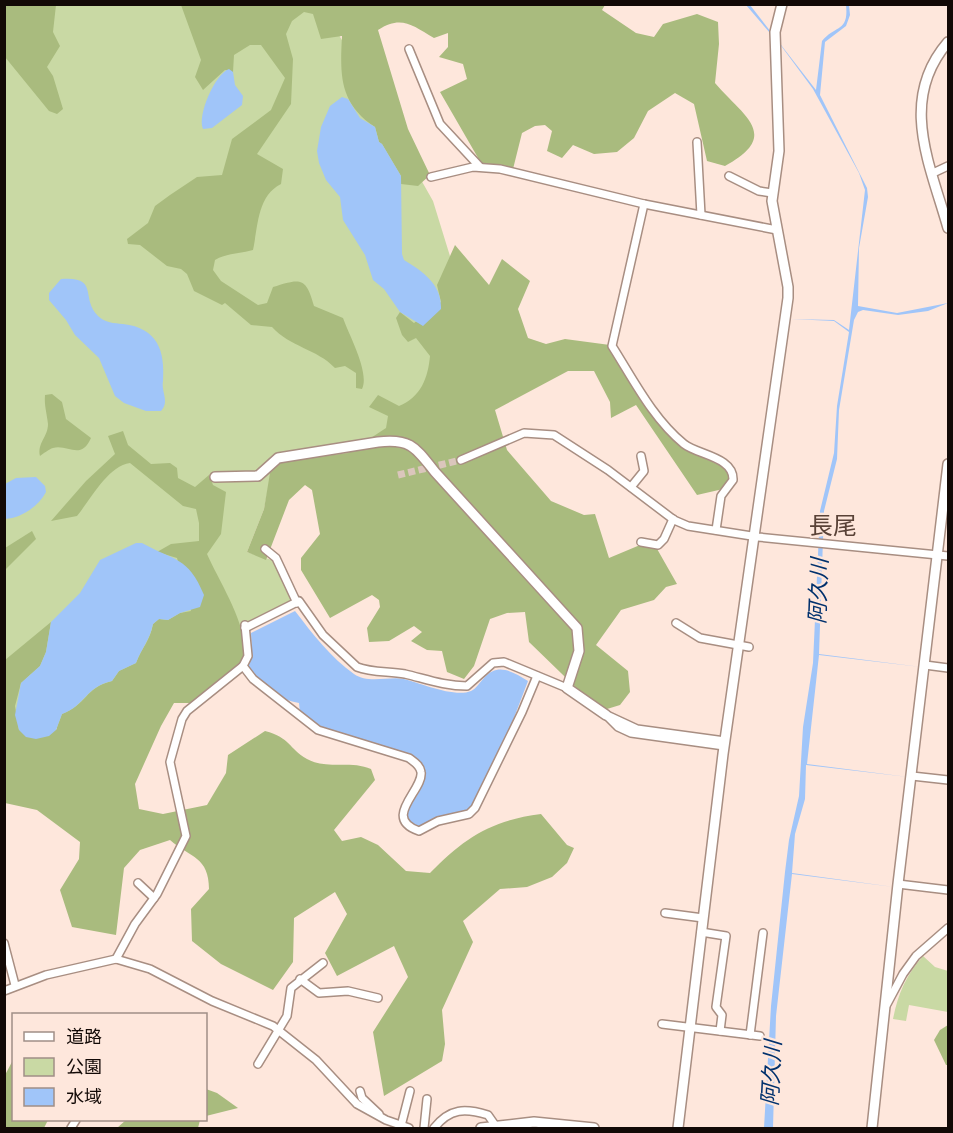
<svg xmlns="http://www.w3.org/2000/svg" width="953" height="1133" font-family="Poppins,'Noto Sans JP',sans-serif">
  <rect width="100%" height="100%" fill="#fee7dc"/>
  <g fill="#c9d9a4">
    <polygon points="5,5 322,5 433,201 462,295 418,422 268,489 264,509 247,552 275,561 292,602 36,739 5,734"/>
    <path d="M 923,956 L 935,967 L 948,971 L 948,1012 L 909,1005 L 906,1021 L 893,1019 C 898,994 906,975 923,956 Z"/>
  </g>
  <g fill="#a9bb7e">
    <polygon points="5,4 56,5 53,32 60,46 47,67 53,76 63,109 57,114 49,111 5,57"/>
    <path d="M 181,5 L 605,5 L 602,10 L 636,33 L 654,37 L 663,24 L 697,14 L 718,22 L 719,44 L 715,83 C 743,116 782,135 725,166 L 707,161 L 694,104 L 675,93 L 648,111 L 634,138 L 617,152 L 594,154 L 573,145 L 562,158 L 547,151 L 552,131 L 545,125 L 535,126 L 522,133 L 513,169 L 481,163 L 440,92 L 467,79 L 463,64 L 439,57 L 448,47 L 448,33 L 434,38 C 412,25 401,15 378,30 L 408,129 L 430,175 L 418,186 L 401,184 L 401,176 L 382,144 L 379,142 L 375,127 C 339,103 340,75 342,36 L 321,39 L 313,14 L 304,12 L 292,21 L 286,34 L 293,59 L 291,104 L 257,154 L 283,169 L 281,184 C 257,196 258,227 253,250 C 240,254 226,253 215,260 L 213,270 L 221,281 L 258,305 L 267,303 L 273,287 C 301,278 306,277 314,306 L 343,318 C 349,335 370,373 362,389 L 356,388 L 356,373 L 345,366 L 335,368 C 317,349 290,347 272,327 L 251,325 L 225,303 L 222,305 L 194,291 L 187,274 L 181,269 L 167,266 L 140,245 L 128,244 L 127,239 L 148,223 L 155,206 L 170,195 L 197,177 L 222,175 L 232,139 L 271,110 L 285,78 L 261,45 L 250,45 L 234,55 L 233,72 L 225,70 L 203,90 L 195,77 L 201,60 Z"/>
    <path d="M 455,245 L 489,285 L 502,259 L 530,281 L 518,309 L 528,338 L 546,344 L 565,339 L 610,345 C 631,378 650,421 682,446 C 697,458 715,460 730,472 L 730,478 L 723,489 L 697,495 L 636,405 L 611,418 L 610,402 L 594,371 L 568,371 L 495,410 L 507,450 L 551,501 L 584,515 L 595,514 L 609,558 L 652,540 L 677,584 L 666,587 L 654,600 L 621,610 L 596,645 L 628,671 L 630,692 L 620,705 L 607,709 L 594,705 L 529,642 L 525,612 L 507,613 L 490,619 L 474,666 L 464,679 L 447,672 L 442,651 L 427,650 L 411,641 L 422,632 L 414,626 L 389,641 L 369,642 L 367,628 L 380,607 L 379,600 L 372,595 L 330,618 L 301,570 L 301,558 L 320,534 L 312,490 L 305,485 L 289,500 L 266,560 L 247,552 L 264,509 L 270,473 L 282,462 L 348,453 L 386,428 L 388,416 L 369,407 L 378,395 L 399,406 C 421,397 428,378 430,356 L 416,338 L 408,342 L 402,335 L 396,318 L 400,312 L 414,323 L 441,302 L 437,285 Z"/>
    <path d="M 52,394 L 62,402 L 66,419 L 91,438 C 81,461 68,444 53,448 C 49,449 43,454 40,456 C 37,443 48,437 48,424 C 47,414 44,405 45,395 Z"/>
    <path d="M 123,431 L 128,445 L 151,464 L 170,463 L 177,468 L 178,478 L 195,487 L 209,475 L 213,485 L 226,492 L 221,534 L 207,554 C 219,582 256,637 241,665 L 195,703 L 174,703 L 161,726 L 135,784 L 139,809 L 163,814 L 207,805 L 226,773 L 228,755 L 265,731 C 291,738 288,748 307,759 C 326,770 351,760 371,769 L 375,780 L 334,830 L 342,841 L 361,837 L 378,845 L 406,871 L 430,873 C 464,838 492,820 541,814 L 567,845 L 574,848 L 567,863 L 552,877 L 527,887 L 500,889 L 463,921 L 473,942 L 442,1010 L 445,1044 L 442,1061 L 384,1096 L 373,1032 L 408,977 L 394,946 L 337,976 L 325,953 L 347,914 L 335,892 L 294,918 L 293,962 L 273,990 L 221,964 L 192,941 L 191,909 L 209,889 C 209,857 191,858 170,840 L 140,850 L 124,868 L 116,935 L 72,927 L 60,890 L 79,859 L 80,842 L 37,810 L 5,803 L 5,660 L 51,622 L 46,652 L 40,666 L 21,683 L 15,706 L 19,730 L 56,730 L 62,714 C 88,704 84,688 112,681 L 119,671 L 136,663 C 142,647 150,641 153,624 L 159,619 L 168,620 L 180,613 L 191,611 L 177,558 L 157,552 L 171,544 L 199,541 L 199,523 L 196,509 L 183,506 L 130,463 C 108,466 91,499 77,516 L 51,521 L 86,481 L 115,454 L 108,436 Z"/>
    <polygon points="32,531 36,539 5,570 5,548"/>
    <polygon points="948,1025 948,1065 946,1065 934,1040 940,1030"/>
    <polygon points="13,1060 14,1120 48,1120 44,1128 5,1128 5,1075"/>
    <polygon points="206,1089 217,1093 238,1108 206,1116"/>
    <polygon points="126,1120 200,1120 198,1128 117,1128"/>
  </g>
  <g fill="#a0c5f9">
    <path d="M 746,5 L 750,5 L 816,90 L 822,41 C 835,25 849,32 846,5 L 849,5 L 850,15 L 846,26 L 825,42 L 820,95 L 867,188 L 868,197 L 859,248 L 858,306 L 897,313 L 948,303 L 928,311 L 898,315 L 863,310 L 858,312 L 854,320 L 839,410 L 837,459 L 824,511 L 819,654 L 921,667 L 819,655 L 807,764 L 908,777 L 806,765 L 805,799 L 795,834 L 792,873 L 894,887 L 792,874 L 776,1016 L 773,1128 L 764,1128 L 771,1006 L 785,872 L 789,840 L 799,796 L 803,727 L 813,663 L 820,511 L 834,453 L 837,406 L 849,332 L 834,321 L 791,319 L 834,320 L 849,330 L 865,190 L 859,173 L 813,89 L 782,47 Z"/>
    <path d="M 229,69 L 233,72 L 235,85 L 243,96 L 242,105 L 212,128 L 203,129 C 197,115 215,74 229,69 Z"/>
    <path d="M 342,97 L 348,99 L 360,118 L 375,127 L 379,142 L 382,144 L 401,176 L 402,254 L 404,260 C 424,272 442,285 441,309 L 423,326 L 400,312 L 384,289 L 373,280 L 365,255 L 343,220 L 340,197 L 326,180 L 319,163 L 317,151 L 321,127 L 330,106 Z"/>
    <path d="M 61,279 C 100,276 80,298 98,316 C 105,323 114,323 123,324 C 158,328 165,351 163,381 C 161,392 170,402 161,411 L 146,411 L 124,403 L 115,396 L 99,358 L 75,335 L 66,320 L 49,300 L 49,293 Z"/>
    <path d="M 36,477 L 45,486 L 46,492 C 38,507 21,518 5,519 L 5,484 L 16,478 Z"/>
    <path d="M 136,543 L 142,543 C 174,561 188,556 204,595 L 200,607 L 180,613 L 168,620 L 159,619 L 153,624 C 149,642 142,647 136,663 L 119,671 L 112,681 C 85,687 86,705 62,714 L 56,730 L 49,736 L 36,739 L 26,737 L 19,730 L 15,715 L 21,683 L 40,666 L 46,652 L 51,622 L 80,593 L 100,560 Z"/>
    <path d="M 295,611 C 312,633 331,658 354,674 C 368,684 389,676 404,679 C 420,683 455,698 471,691 C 476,689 480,682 484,678 C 498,662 513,672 528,681 L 501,752 L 480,789 L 480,797 L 469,814 L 423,827 L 412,826 L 405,815 C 412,800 431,783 422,765 L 322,729 L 300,713 L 299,703 C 277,700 262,685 248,668 L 252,654 L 251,633 Z"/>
  </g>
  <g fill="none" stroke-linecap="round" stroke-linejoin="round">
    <polyline stroke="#dbc6bc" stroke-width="7" stroke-dasharray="7 3.5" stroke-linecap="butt" points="398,475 461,460"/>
    <g stroke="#a88e82" stroke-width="10">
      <g id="street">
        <polyline points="409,49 440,124 480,167"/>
        <polyline points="697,142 701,215"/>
        <polyline points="933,173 948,166"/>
        <polyline points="729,176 759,191 772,193"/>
        <polyline points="431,177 473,167 500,169 644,204 777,230"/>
        <path d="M 644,204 L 612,346 C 633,379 653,419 684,444 C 698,455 734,457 733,480 L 721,496 L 716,530"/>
        <polyline points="461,460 524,433 554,435 608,470 674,520 688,526 758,537 948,556"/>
        <polyline points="631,487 644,471 641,456"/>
        <polyline points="641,542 658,545 664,539 673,519"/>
        <polyline points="265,549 276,558 297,603"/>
        <polyline points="676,623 700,638 749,647"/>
        <path d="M 245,628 L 299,601 L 323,635 L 357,667 C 372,673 389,671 405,674 C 426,679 445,686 467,686 L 493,663 L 504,662 L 567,688"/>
        <polyline points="925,665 948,668"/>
        <path d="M 243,666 L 253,679 L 318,730 L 409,758 C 414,762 420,765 421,772 C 424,790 381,818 419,831 L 438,821 L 469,814 L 475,808 L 522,712 L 537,676"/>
        <polyline points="606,715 618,727 631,733 724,746"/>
        <polyline points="609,716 637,729 725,741"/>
        <polyline points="912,776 948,780"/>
        <polyline points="138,883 154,898"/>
        <polyline points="898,884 948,890"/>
        <polyline points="665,913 703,918"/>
        <polyline points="701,932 726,936 716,1007 722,1015 720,1031"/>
        <polyline points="4,943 15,985"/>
        <polyline points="116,959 135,924 157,894 186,836 170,762 182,719 187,711 243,666 248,656 245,625"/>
        <polyline points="300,979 319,993 348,991 378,998"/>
        <polyline points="4,991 46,975 116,959 150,969 212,1001 273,1026 316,1060 357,1104 386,1120 409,1128"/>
        <polyline points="887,1004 903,974 916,956 948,928"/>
        <polyline points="662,1024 760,1036"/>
        <polyline points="750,1035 763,933"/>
        <polyline points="258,1064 287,1016 291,988 323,963"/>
        <polyline points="360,1091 362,1098 379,1114"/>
        <polyline points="401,1126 410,1091"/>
        <polyline points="71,1128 76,1120"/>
        <polyline points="424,1128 427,1099"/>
        <path d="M 434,1128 C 450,1108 465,1108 488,1115 L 495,1125"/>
      </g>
    </g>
    <g stroke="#a88e82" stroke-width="12">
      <g id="secondary">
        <path d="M 948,42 C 898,100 930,164 948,228"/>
        <path d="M 215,477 L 258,476 L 278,458 L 378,442 C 411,438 416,448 435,472 L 577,628 L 579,651 L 567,688 L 606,715"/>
        <polyline points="481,1128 534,1122 594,1128"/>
        <polyline points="678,1128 723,754 788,298 788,287 772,201 779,151 775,32 782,4"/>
        <polyline points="872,1128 898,884 948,464"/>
      </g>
    </g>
    <use href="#street" stroke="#fff" stroke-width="7"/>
    <use href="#secondary" stroke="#fff" stroke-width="9"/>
  </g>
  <g text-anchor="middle" stroke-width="4.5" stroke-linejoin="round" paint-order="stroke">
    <g font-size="22" font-style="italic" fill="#01316d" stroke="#fee7dc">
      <text transform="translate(818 591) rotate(-88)" y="8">阿久川</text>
      <text transform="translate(771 1073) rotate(-87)" y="8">阿久川</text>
    </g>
    <g font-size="24" fill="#594237" stroke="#fee7dc">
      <text x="833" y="534">長尾</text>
    </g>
  </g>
  <rect width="953" height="1133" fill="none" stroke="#120906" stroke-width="12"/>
  <rect x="12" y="1013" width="195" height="108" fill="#fee7dc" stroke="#a08e86" stroke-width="1.5"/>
  <rect x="24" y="1032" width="30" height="9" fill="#ffffff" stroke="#a08e86" stroke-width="1.5"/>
  <text x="66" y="1043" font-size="18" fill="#120906">道路</text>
  <rect x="24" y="1058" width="30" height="18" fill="#c9d9a4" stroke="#a08e86" stroke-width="1.5"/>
  <text x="66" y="1073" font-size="18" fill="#120906">公園</text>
  <rect x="24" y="1088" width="30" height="18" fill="#a0c5f9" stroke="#a08e86" stroke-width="1.5"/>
  <text x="66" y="1103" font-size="18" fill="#120906">水域</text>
</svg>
